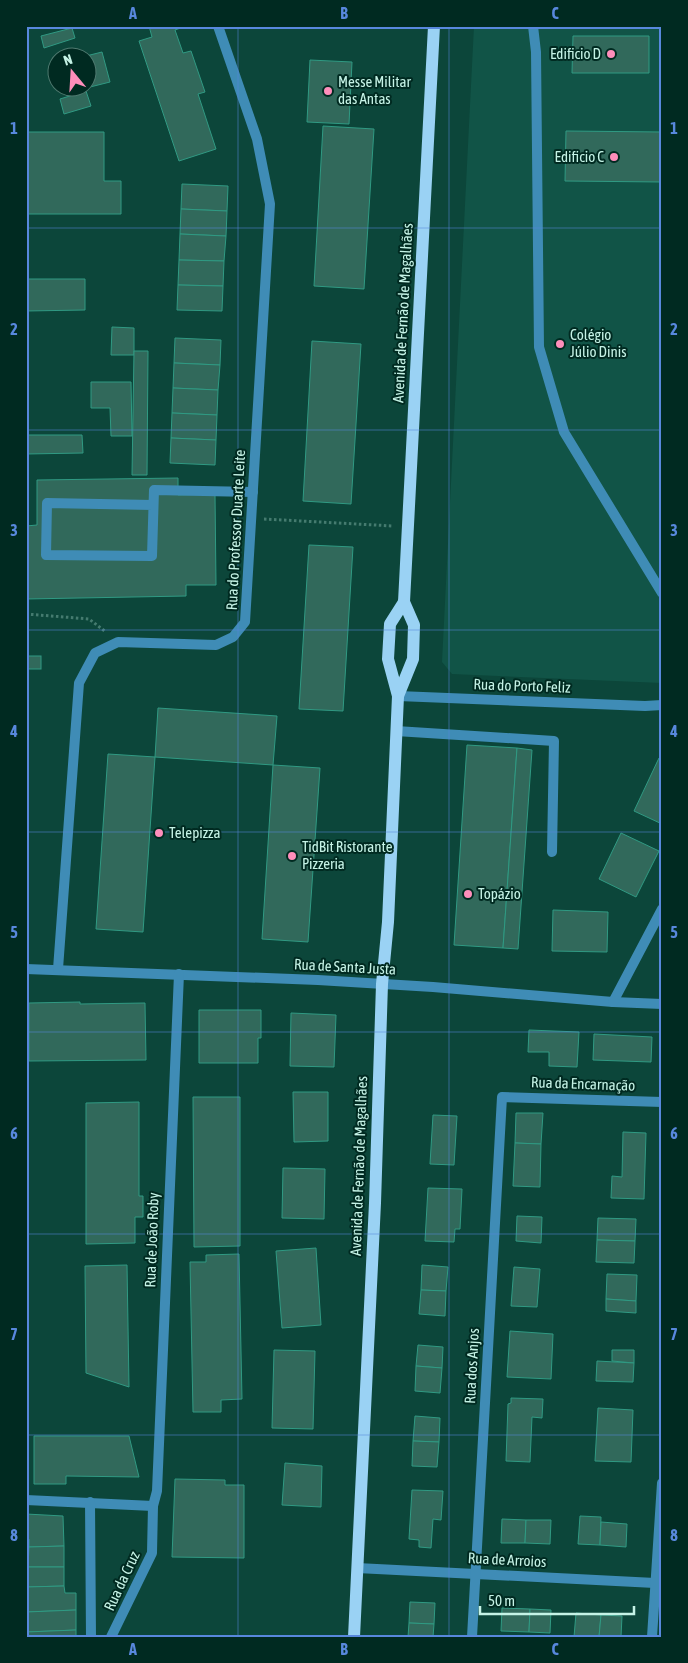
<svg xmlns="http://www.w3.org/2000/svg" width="688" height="1663" font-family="'Asap Condensed',sans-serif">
  <rect width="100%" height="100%" fill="#0c463a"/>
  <polygon fill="#115447" points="474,26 662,26 662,683 452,674 442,662"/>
  <g fill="#31695b" stroke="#309a83">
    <polygon points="149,26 186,26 175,30 183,53 191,51 205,92 198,94 216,149 179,161 139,41 152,37"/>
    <polygon points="72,28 75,38 44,48 41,36"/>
    <polygon points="573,36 649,36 649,73 572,73"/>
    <polygon points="102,52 110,82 90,87 88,78 88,58 82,57"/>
    <polygon points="310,60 352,62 349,124 307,122"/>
    <polygon points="86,91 91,106 64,114 60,99"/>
    <polygon points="26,126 28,126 28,132 104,132 104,181 121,181 121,214 26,214"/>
    <polygon points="323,126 374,129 364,289 314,286"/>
    <polygon points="566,131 662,132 662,182 565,181"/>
    <polygon points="182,184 228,186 227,211 181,209"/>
    <polygon points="181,209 227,211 226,236 180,234"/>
    <polygon points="180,234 226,236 224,261 179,260"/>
    <polygon points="179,260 224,261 223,286 178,285"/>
    <polygon points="26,279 85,279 85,310 26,311"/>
    <polygon points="178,285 223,286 222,311 177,310"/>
    <polygon points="112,327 134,328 134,355 111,355"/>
    <polygon points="175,338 221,340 220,365 174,363"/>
    <polygon points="312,341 361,344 351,504 303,501"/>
    <polygon points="134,351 148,351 147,475 132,475"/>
    <polygon points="174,363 220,365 218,390 173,388"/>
    <polygon points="91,382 131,382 132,436 111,436 110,408 91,408"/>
    <polygon points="173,388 218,390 217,415 172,413"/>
    <polygon points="172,413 217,415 216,440 171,438"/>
    <polygon points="26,435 82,435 83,453 26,454"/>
    <polygon points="171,438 216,440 215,465 170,463"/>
    <polygon points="178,478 178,495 215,494 216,585 186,585 186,596 26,599 26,526 37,525 37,480"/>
    <polygon points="309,545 353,547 343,711 299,709"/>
    <rect x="26" y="656" width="15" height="13"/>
    <polygon points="158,708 277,716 273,765 155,757"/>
    <polygon points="467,745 517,748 503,948 454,945"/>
    <polygon points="517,748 532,750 518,949 503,948"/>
    <polygon points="108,754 155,757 143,932 96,929"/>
    <polygon points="659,758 662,760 662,824 634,811"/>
    <polygon points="273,765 320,768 308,942 262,939"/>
    <polygon points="621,833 659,851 636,897 599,879"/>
    <polygon points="553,910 608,912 607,952 552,951"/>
    <polygon points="80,1002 80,1004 145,1003 146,1060 29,1061 29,1003"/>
    <polygon points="199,1010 261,1010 261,1038 258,1038 258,1063 199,1063"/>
    <polygon points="291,1013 336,1015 334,1067 290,1066"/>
    <polygon points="529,1030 579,1032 577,1067 549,1066 549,1052 528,1052"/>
    <polygon points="594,1034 652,1037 651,1062 593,1060"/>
    <polygon points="293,1092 328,1092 328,1141 294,1142"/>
    <polygon points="193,1097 240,1097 240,1246 194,1247"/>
    <polygon points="139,1102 139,1196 143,1196 143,1217 135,1217 135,1243 86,1244 86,1103"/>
    <polygon points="516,1113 543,1113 541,1144 515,1143"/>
    <polygon points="433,1115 457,1116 454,1165 430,1164"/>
    <polygon points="623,1132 646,1133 644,1199 611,1198 612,1176 622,1177"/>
    <polygon points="515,1143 541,1144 540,1187 513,1186"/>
    <polygon points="283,1168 325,1169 324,1219 282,1218"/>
    <polygon points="428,1188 462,1189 460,1229 455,1229 454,1242 425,1241"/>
    <polygon points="517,1216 542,1217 541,1243 516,1241"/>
    <polygon points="598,1218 636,1219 635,1241 597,1240"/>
    <polygon points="597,1240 635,1241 634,1263 596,1262"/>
    <polygon points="316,1248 321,1325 282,1328 276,1251"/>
    <polygon points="239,1254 242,1399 221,1400 221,1412 193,1412 190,1262 206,1262 206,1255"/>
    <polygon points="127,1265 129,1387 86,1373 85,1266"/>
    <polygon points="422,1265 448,1267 446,1291 421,1290"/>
    <polygon points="514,1267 540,1269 537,1307 511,1306"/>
    <polygon points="607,1274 637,1275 636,1301 606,1299"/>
    <polygon points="421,1290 446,1291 445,1316 419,1314"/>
    <polygon points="606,1299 636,1301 636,1313 606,1311"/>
    <polygon points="510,1331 553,1334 551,1379 507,1377"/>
    <polygon points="418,1345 443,1347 442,1368 416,1366"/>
    <polygon points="274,1350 315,1351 313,1429 272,1428"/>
    <polygon points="612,1350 634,1350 634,1363 612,1361"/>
    <polygon points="597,1361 634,1363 633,1382 596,1381"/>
    <polygon points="416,1366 442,1368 440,1393 415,1391"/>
    <polygon points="511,1398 543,1399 542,1418 532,1417 530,1462 506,1461 508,1404 511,1403"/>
    <polygon points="598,1408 633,1410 631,1462 595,1461"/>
    <polygon points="415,1416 440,1418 439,1442 413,1441"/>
    <polygon points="34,1436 129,1436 139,1477 66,1476 66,1484 34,1484"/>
    <polygon points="413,1441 439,1442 437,1467 412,1466"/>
    <polygon points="285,1463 322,1466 321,1507 282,1505"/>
    <polygon points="175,1479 225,1480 225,1485 244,1485 244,1558 172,1557"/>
    <polygon points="412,1490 443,1491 441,1520 433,1519 431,1548 419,1547 419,1540 409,1539"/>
    <polygon points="26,1514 63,1516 64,1546 29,1547 29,1539 27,1539"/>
    <polygon points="580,1516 601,1517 600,1545 578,1544"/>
    <polygon points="502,1519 526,1520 525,1543 501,1543"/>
    <polygon points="526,1520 551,1520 550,1544 525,1543"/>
    <polygon points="601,1522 627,1524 626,1547 600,1545"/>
    <polygon points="64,1546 64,1567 28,1567 29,1547"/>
    <polygon points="28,1567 64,1567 64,1586 28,1587"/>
    <polygon points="64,1586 65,1593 76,1593 76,1610 26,1612 26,1587"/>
    <polygon points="410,1602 435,1603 434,1624 409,1623"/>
    <polygon points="502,1608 530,1609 529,1632 501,1631"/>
    <polygon points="530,1609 551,1610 550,1633 529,1632"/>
    <polygon points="76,1610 76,1630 26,1632 26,1612"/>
    <polygon points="576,1613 601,1615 599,1637 574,1637"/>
    <polygon points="601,1615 622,1616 621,1637 599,1637"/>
    <polygon points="409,1623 434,1624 433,1637 408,1637"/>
    <polygon points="76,1630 76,1637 26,1637 26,1632"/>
  </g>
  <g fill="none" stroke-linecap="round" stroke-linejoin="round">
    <g stroke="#457b6f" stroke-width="3" stroke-dasharray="2.5 2.5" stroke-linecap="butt">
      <polyline points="264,519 393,526"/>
      <polyline points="26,614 89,619 106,632"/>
    </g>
    <g stroke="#3f8cb6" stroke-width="10">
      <polyline points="533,26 536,52 539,347 564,432 662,593"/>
      <polyline points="153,505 47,503 46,555 152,556 154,490 253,492"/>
      <polyline points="396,731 554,741 552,852"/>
    </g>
    <g stroke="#3f8cb6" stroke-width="10">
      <polyline points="398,696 645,706 662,705"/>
      <polyline points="26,969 318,980 433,987 613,1002 662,1004"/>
      <polyline points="58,969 79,683 95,653 118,642 216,645 233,637 245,622 270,204 257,139 218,26"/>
      <polyline points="613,1002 662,909"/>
      <polyline points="26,1500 153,1506"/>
      <polyline points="90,1502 91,1637"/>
      <polyline points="357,1568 655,1583"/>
      <polyline points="111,1637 152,1553 153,1506 157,1491 179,974"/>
      <polyline points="472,1637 502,1097 662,1102"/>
      <polyline points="652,1637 662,1483"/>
    </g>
    <g stroke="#9ad2f4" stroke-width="12">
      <polyline points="398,696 413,659 414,625 404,602 434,26"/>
      <polyline points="354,1637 375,1203 382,984 388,922 398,696 388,659 390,624 404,602"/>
    </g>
  </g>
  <path fill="none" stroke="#5888dd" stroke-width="1" stroke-opacity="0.55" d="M 238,26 L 238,1637M 449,26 L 449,1637M 26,228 L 662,228M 26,430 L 662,430M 26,630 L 662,630M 26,832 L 662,832M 26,1032 L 662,1032M 26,1234 L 662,1234M 26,1435 L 662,1435"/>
  <g fill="#fe8ebb" stroke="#002a21" stroke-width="2">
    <circle cx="611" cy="54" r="5"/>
    <circle cx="328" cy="91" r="5"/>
    <circle cx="614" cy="157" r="5"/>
    <circle cx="560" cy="344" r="5"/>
    <circle cx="159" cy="833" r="5"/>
    <circle cx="292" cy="856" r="5"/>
    <circle cx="468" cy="894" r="5"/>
  </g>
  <g text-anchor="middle" stroke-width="4" stroke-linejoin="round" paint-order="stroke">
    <g font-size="15" fill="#c5f3e6" stroke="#002a21" text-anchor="start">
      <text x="601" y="59" text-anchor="end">Edificio D</text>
      <text x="338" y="87">Messe Militar<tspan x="338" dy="17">das Antas</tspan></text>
      <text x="604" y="162" text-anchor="end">Edificio C</text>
      <text x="570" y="340">Colégio<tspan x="570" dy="17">Júlio Dinis</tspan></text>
      <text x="169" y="838">Telepizza</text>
      <text x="302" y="852">TidBit Ristorante<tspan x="302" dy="17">Pizzeria</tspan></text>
      <text x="478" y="899">Topázio</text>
    </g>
    <g font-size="15" fill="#c5f3e6" stroke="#002a21">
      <text transform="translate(403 313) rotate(-87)" y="5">Avenida de Fernão de Magalhães</text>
      <text transform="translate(236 530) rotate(-87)" y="5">Rua do Professor Duarte Leite</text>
      <text transform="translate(522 686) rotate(2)" y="5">Rua do Porto Feliz</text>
      <text transform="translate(345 967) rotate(3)" y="5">Rua de Santa Justa</text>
      <text transform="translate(583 1084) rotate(2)" y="5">Rua da Encarnação</text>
      <text transform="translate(359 1166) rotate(-88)" y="5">Avenida de Fernão de Magalhães</text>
      <text transform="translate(152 1240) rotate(-88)" y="5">Rua de João Roby</text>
      <text transform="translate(472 1366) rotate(-87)" y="5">Rua dos Anjos</text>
      <text transform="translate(507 1560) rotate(3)" y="5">Rua de Arroios</text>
      <text transform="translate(122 1581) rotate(-65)" y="5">Rua da Cruz</text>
    </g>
  </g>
  <rect width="688" height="1663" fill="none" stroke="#002a21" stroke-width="55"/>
  <g transform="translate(72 72) rotate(342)"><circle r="24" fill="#002a21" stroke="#4f7a70"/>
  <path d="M0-4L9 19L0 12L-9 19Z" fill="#fe8ebb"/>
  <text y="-8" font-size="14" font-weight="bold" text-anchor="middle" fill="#c5f3e6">N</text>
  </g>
  <path d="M480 1606v8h154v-8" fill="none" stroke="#c5f3e6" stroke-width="2.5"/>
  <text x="488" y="1606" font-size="15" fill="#c5f3e6" stroke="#002a21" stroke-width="4" paint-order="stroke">50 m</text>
  <rect x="28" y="28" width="632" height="1608" fill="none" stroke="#5888dd" stroke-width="2"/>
  <g font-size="16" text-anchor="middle" font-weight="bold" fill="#5888dd">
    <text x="133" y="19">A</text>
    <text x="344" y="19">B</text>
    <text x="555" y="19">C</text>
    <text x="14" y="134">1</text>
    <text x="674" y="134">1</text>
    <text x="14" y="335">2</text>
    <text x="674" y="335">2</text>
    <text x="14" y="536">3</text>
    <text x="674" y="536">3</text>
    <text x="14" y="737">4</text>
    <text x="674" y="737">4</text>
    <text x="14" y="938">5</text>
    <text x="674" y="938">5</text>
    <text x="14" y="1139">6</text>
    <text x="674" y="1139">6</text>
    <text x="14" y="1340">7</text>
    <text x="674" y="1340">7</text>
    <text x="14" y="1541">8</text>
    <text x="674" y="1541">8</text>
    <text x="133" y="1655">A</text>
    <text x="344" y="1655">B</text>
    <text x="555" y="1655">C</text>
  </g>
</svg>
